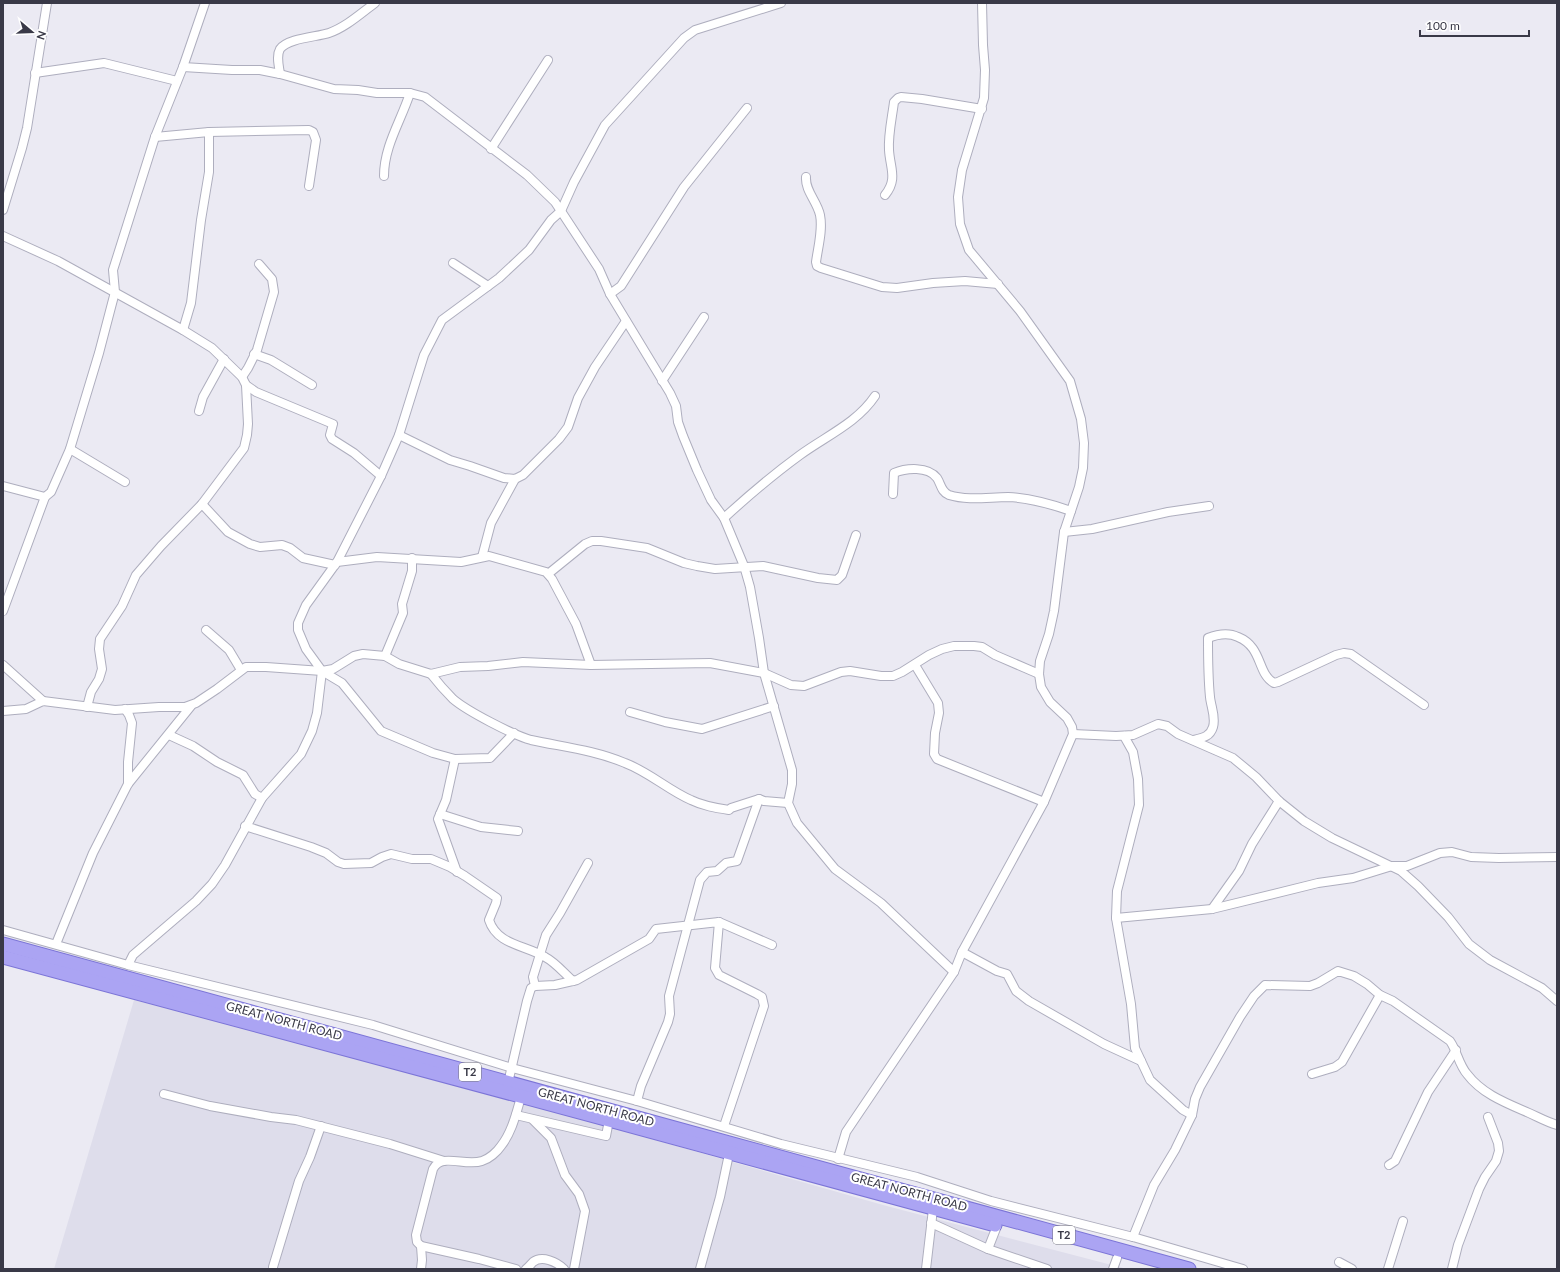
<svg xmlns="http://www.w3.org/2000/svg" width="1560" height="1272" font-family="Lato,sans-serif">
  <rect width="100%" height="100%" fill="#ebeaf3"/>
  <polygon fill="#deddeb" points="134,1000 435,1077 883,1205 1127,1269 54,1269"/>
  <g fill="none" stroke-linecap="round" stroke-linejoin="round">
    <g stroke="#aeaebe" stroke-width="10">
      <g id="street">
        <polyline points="183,67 232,70 260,70 280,74 334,89 358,90 377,93 410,93 425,97 527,175 555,202 599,269 610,294 670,393 676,406 678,422 683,436 697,470 711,500 724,518 744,566 750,587 759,638 764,673 792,770 792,784 788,803 797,823 835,869 881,903 954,972"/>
        <polyline points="35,73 104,63 177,81"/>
        <path d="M 280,74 C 279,66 276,56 280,49 C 288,38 317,37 329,33 C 346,27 360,14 375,3"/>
        <polyline points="155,137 209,132 309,130 313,132 316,140 309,186"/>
        <polyline points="491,149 548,60"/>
        <path d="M 384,176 C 384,146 401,121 410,93"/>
        <path d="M 806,177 C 805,191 817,201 820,215 C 823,230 818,247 816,262 L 817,266 L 821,268 L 882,287 L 897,288 L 933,283 L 965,281 L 998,284"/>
        <path d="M 885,195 C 898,179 890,168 889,150 C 888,135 892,118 894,102 L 898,98 L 901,97 L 922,99 L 982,109"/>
        <polyline points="3,210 22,148 27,128 47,3"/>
        <polyline points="3,236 58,261 183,330 212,348 242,377 246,385 256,392 333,424 330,435 332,439 354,453 381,476"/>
        <polyline points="453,263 488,286"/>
        <polyline points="610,294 621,286 684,187 747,108"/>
        <polyline points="183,330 191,303 201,220 209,172 209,132"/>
        <polyline points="254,354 271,360 312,385"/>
        <polyline points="242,377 248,368 257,350 274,292 272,279 259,264"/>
        <polyline points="662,381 704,317"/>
        <polyline points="199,411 203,397 224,359"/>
        <polyline points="399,435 450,460 470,466 504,478 515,479 523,475 559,439 568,427 578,398 595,367 626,321"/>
        <polyline points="70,449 125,482"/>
        <polyline points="3,486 45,497"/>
        <path d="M 893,494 L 894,473 C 906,468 928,466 937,478 C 941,484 941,492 949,495 C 968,501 989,497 1008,497 C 1029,498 1051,504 1071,511"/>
        <polyline points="202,504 228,532 250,544 260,547 282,545 290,548 303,558 335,565"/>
        <path d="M 724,518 C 748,496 774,474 800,455 C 826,436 857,423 875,396"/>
        <polyline points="1064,532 1092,529 1168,512 1209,506"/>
        <polyline points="482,557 491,523 515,479"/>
        <polyline points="337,562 377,557 461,562 489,556 546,572 552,579 576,624 591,665"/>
        <polyline points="548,574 585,544 592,541 601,541 647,548 684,563 697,566 715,569 763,566 818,578 837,580 842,575 856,535"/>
        <polyline points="3,611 45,497 51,492 70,449 99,353 115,292 113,270 155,137 183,67 205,3"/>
        <polyline points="206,630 229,650 241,670"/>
        <polyline points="385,656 403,613 402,604 412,571 412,558"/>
        <polyline points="3,665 43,701"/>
        <polyline points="915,665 938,703 939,713 935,733 934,754 937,759 1044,802"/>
        <polyline points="322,671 342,683 381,731 433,753 455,759 490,758 514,733"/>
        <path d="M 431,674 C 438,683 445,691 453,699 C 467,711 513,735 531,740 C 563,747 594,750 625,763 C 649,772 668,790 691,800 C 703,806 716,808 729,810 L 731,808 L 759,799 L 764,801 L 788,803"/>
        <polyline points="87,707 91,692 99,679 102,669 99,649 100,639 122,606 136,575 161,546 202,504 244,448 247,435 248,424 246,385"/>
        <polyline points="125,709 129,715 132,723 128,762 128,784"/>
        <polyline points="3,711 26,709 43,701 115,710 159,707 185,707 196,703 217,689 246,667 266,667 322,671 333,669 354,656 363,654 385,656 399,664 431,674 460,667 488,666 523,662 591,665 710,663 764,673 791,685 804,686 841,672 850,671 881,676 893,676 902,672 929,655 942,649 954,646 974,646 982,647 995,655 1039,674"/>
        <polyline points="630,712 665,722 702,729 774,706"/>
        <polyline points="1073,734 1116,736 1133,735 1158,724 1167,726 1178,734 1233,758 1256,777 1279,801 1304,821 1332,838 1401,871 1418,886 1448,917 1469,944 1490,960 1542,988 1557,1001"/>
        <polyline points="169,735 193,746 217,762 243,775 255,794 262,798"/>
        <polyline points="1124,736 1133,752 1138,779 1139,805 1117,891 1116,918 1131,1004 1135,1048 1150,1080 1183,1110 1192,1115"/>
        <path d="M 1193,740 C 1202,738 1210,737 1213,727 C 1216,717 1211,707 1210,697 C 1208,677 1208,657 1208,638 C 1218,634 1228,632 1238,637 C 1263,647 1257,674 1274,683 L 1278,682 L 1336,655 L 1344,653 L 1351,654 L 1424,705"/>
        <polyline points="455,759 446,800 438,819 457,872"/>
        <polyline points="440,814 481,827 518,831"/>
        <path d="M 245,826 L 311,847 L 326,853 L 338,862 L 344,864 L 371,863 L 382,857 L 391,854 L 412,859 L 431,859 L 450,867 L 465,876 L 497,898 L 496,903 L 489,920 C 497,945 525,945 545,957 C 555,962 564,973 573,981"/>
        <polyline points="1212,909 1239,871 1252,844 1279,801"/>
        <polyline points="1116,918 1212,909 1318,883 1353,878 1392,866 1407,866 1440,853 1452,852 1471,857 1499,858 1557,857"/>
        <polyline points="719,922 772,945"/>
        <polyline points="3,930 128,965 373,1025 512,1068 637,1101 781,1144 917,1177 991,1201 1133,1237 1243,1269"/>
        <polyline points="56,944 93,853 128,784 191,706"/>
        <polyline points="962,952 997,971 1007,974 1016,991 1029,1001 1104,1044 1141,1061"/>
        <polyline points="128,965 133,955 196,901 212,884 225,865 262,798 301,754 312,731 317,713 322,671 306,649 298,630 298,623 306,605 337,562 381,476 399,435 424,355 442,320 499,278 529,250 551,220 561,211 574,182 605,125 684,38 695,30 781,3"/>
        <polyline points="535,986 555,985 577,980 649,939 656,929 719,922 715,968 719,975 757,994 762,997 764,1006 724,1126"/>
        <polyline points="1312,1074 1335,1067 1342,1062 1380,995"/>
        <polyline points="508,1083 527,1001 531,988 535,986 533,977 546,935 560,913 588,863"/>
        <polyline points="164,1094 210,1106 271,1117 296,1120 390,1144 444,1161"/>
        <polyline points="637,1101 641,1086 668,1022 670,1014 669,996 700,880 707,872 717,871 726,863 737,861 759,799"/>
        <polyline points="516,1115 606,1136 609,1120"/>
        <polyline points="533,1120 551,1138 565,1175 579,1194 585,1211 574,1269"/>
        <polyline points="838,1159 846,1132 954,972 962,952 1044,802 1073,734 1072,727 1067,718 1050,702 1041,687 1039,674 1040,661 1049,634 1054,611 1064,532 1079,487 1083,468 1084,443 1081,419 1070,381 1020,311 969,250 960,224 958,197 962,170 984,98 985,70 983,45 982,3"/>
        <polyline points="1389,1165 1395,1161 1428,1092 1456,1050"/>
        <polyline points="931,1223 988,1249 1047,1269"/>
        <path d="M 1133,1237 L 1154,1185 L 1175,1150 L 1192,1115 L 1195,1099 L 1200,1087 L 1240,1017 L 1254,996 L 1265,985 L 1310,986 L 1318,983 L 1338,971 L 1354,976 L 1367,984 L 1380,995 L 1393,1001 L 1450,1041 C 1457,1051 1459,1065 1467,1074 C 1482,1094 1506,1103 1529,1113 C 1538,1117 1547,1122 1557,1125"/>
        <polyline points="421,1246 479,1259 516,1269"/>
        <polyline points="988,1249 997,1226"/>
        <polyline points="1339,1262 1352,1269"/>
        <polyline points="273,1267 299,1181 310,1157 321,1126"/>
        <path d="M 421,1269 L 422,1260 L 421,1246 L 417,1242 L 416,1235 L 433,1169 C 442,1152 465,1167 482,1161 C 489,1159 497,1152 501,1146 C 512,1132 516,1114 521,1097"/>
        <path d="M 526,1269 C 529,1267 531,1264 533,1262 C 542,1255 557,1262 564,1269"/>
        <polyline points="700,1269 720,1197 729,1154"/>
        <polyline points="926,1269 933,1209"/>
        <polyline points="1113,1269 1117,1258"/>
        <polyline points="1388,1269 1403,1221"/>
        <polyline points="1452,1269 1458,1245 1479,1189 1485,1177 1496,1161 1499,1151 1498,1143 1488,1117"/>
      </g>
    </g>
    <g stroke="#7c75d7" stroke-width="15">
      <g id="primary">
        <polyline points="3,944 1189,1269"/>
        <polyline points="3,957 609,1120 995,1225"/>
      </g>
    </g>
    <use href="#street" stroke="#fff" stroke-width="8"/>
    <use href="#primary" stroke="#aba4f3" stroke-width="13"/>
  </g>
  <g text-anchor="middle" stroke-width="4" stroke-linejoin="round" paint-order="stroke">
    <g fill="#fff" stroke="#74747e" stroke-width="1">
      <rect x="459" y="1063" width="22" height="18" rx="3"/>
      <rect x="1053" y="1226" width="22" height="18" rx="3"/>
    </g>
    <g font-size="11" font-weight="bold" fill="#393947">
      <text x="470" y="1076">T2</text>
      <text x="1064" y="1239">T2</text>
    </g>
    <g font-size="12" fill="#393947" stroke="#fff">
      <text transform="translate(284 1021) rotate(15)" y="4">GREAT NORTH ROAD</text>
      <text transform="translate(596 1107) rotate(15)" y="4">GREAT NORTH ROAD</text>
      <text transform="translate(909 1192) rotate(15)" y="4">GREAT NORTH ROAD</text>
    </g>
  </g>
  <rect width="1560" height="1272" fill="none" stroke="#393947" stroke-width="8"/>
  <g transform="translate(32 32) rotate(109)" stroke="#ffffff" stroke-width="3" paint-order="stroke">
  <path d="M0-3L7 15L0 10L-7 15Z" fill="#393947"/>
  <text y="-6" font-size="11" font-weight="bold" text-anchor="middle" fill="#393947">N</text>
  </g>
  <path d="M1420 30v6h109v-6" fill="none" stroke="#393947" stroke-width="2"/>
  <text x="1426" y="30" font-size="12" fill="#393947" stroke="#ffffff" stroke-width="3" paint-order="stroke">100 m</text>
</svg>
